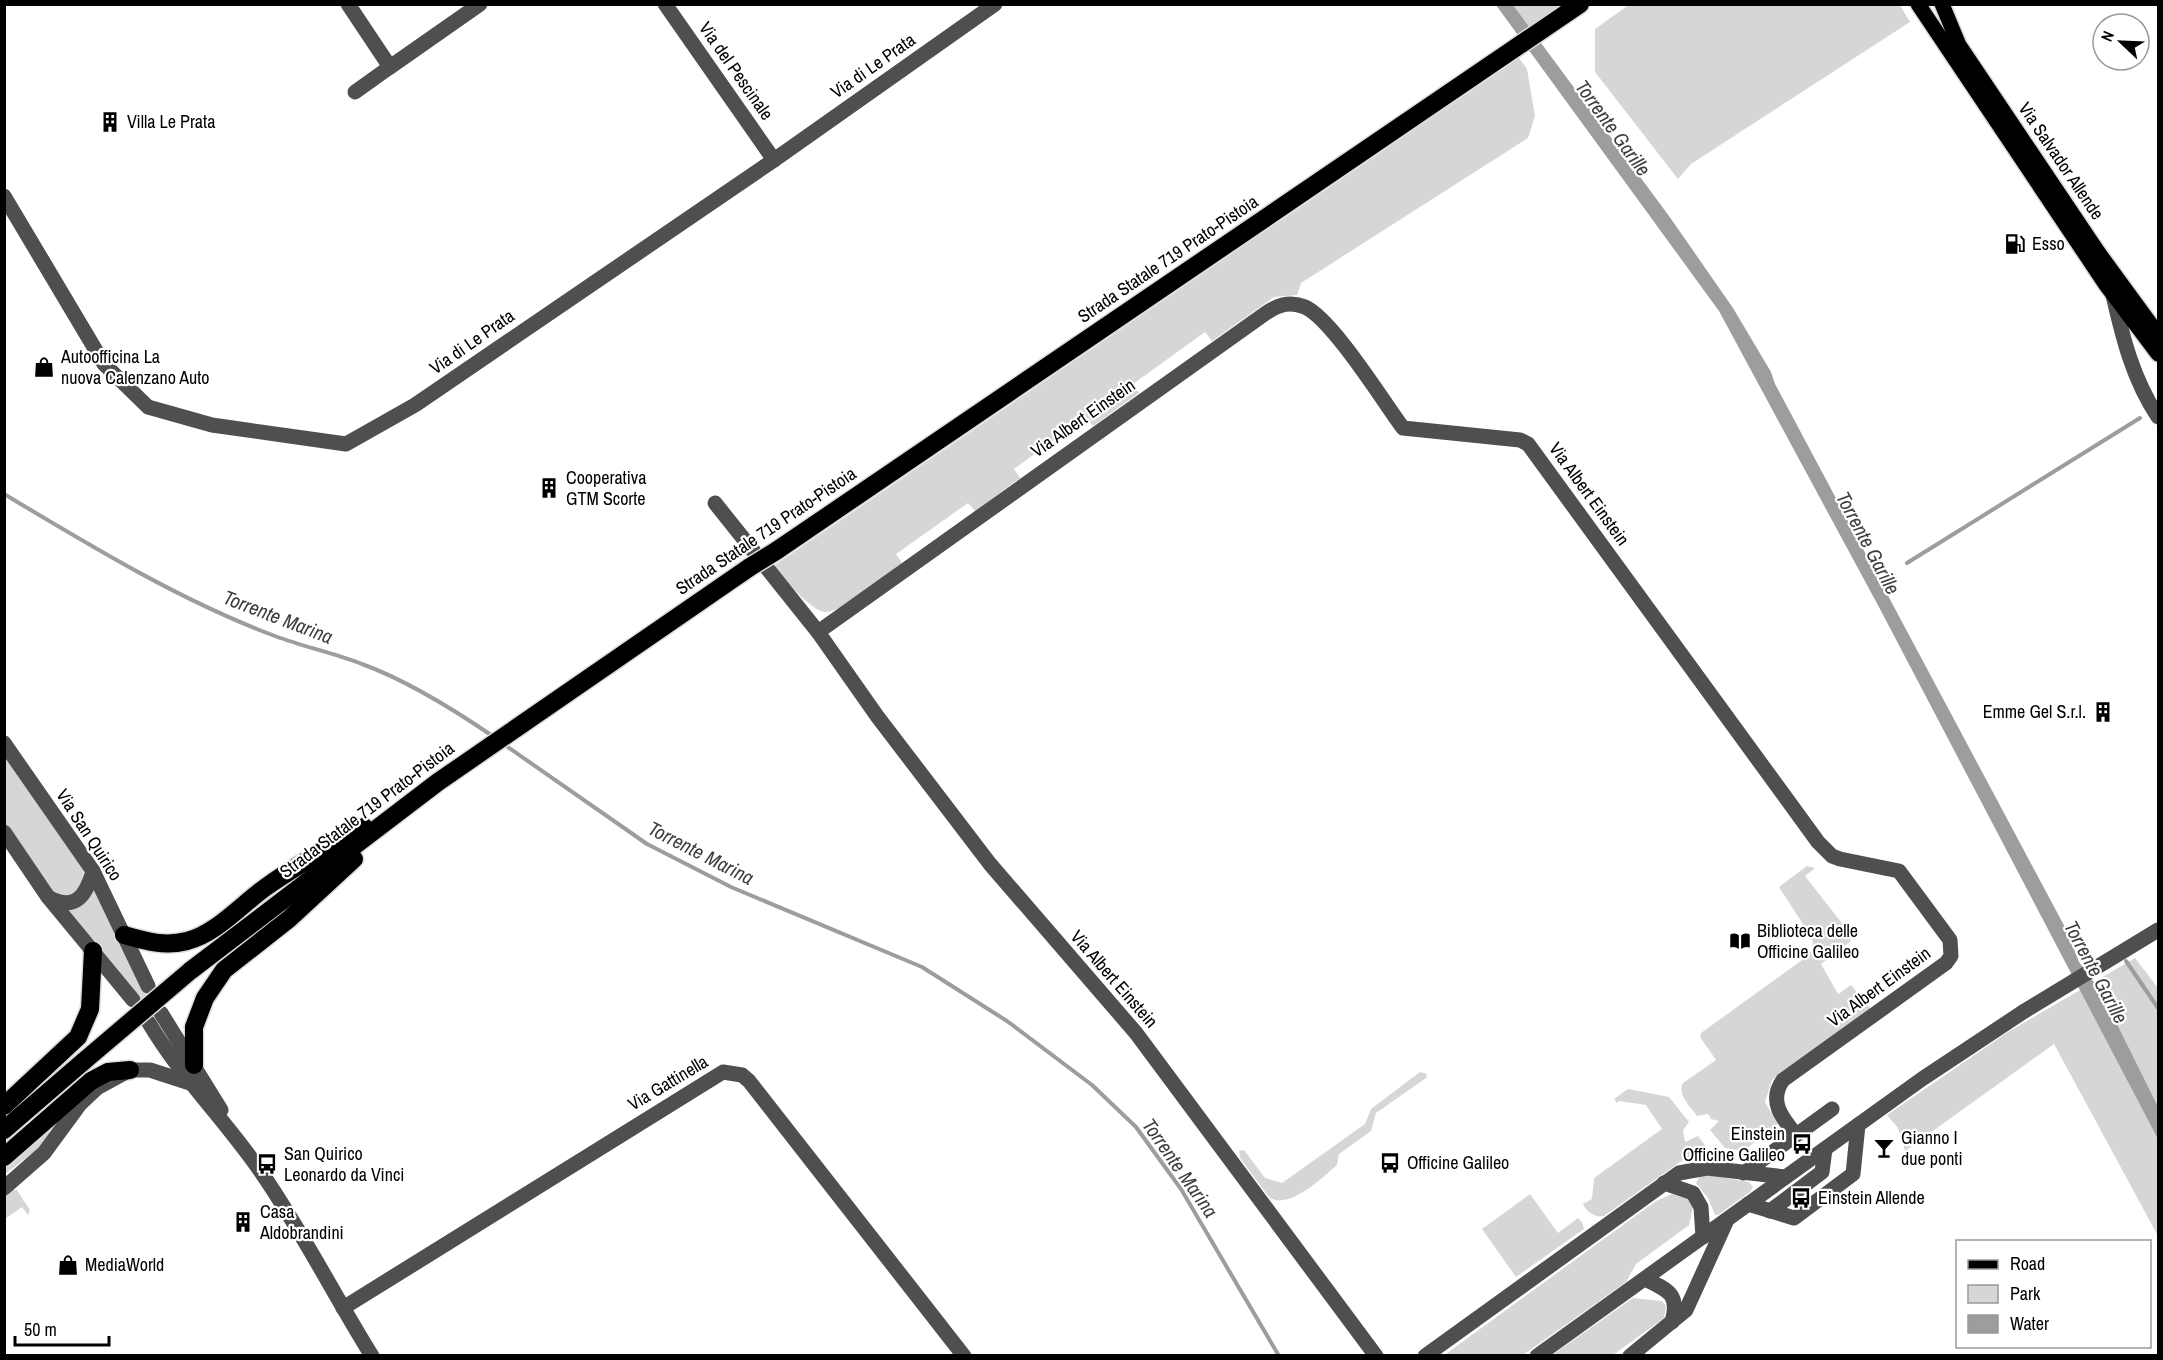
<svg xmlns="http://www.w3.org/2000/svg" width="2163" height="1360" font-family="'Archivo Narrow',sans-serif">
  <rect width="100%" height="100%" fill="#fff"/>
  <g fill="#d6d6d6">
    <polygon points="1630,4 1900,5 1910,22 1691,164 1678,179 1595,72 1595,29"/>
    <polygon points="1513,5 1561,5 1529,27"/>
    <path d="M 1519,58 L 1527,69 L 1535,116 L 1528,138 L 1301,283 L 1297,295 L 1274,297 L 1212,341 L 1205,332 L 1133,384 L 1139,393 L 1093,426 L 1086,417 L 1014,469 L 1020,478 L 975,511 L 968,503 L 896,554 L 902,563 C 887,574 841,614 824,612 C 811,610 785,580 776,569 L 775,565 Z"/>
    <polygon points="4,752 83,867 84,886 70,897 52,892 5,823"/>
    <path d="M 1807,866 L 1815,868 L 1805,876 L 1848,931 L 1846,934 L 1851,941 L 1821,964 L 1838,994 L 1851,985 L 1871,1009 L 1772,1080 L 1765,1102 L 1778,1124 L 1743,1151 L 1725,1148 L 1710,1130 L 1719,1121 L 1711,1119 L 1708,1114 L 1697,1116 C 1690,1106 1677,1095 1683,1083 L 1716,1060 L 1700,1037 L 1701,1033 L 1809,955 L 1813,946 L 1812,938 L 1779,887 Z"/>
    <polygon points="95,885 160,1021 157,1023 62,907"/>
    <polygon points="2135,958 2158,988 2158,1236 2054,1044 1905,1151 1898,1128 1887,1115 2008,1032"/>
    <path d="M 1420,1072 L 1427,1074 L 1426,1078 L 1376,1113 L 1371,1131 L 1339,1154 L 1337,1165 C 1322,1178 1288,1211 1269,1197 L 1240,1158 L 1239,1151 L 1244,1150 L 1265,1178 L 1282,1183 L 1365,1124 L 1371,1109 Z"/>
    <path d="M 1628,1089 L 1669,1097 L 1689,1122 L 1683,1130 L 1685,1142 L 1698,1136 L 1713,1156 L 1726,1162 L 1687,1157 L 1604,1216 C 1596,1218 1586,1212 1583,1204 L 1592,1199 L 1594,1178 L 1662,1129 L 1646,1105 L 1619,1101 L 1617,1103 L 1614,1099 Z"/>
    <polygon points="54,1125 41,1147 5,1174 5,1164"/>
    <polygon points="1709,1175 1749,1182 1753,1187 1750,1192 1718,1215 1715,1215 1708,1198 1696,1183 1700,1176"/>
    <polygon points="11,1190 17,1190 30,1210 28,1215 22,1207 5,1219 4,1196"/>
    <polygon points="1530,1194 1558,1233 1578,1218 1582,1222 1584,1229 1516,1277 1482,1229"/>
    <polygon points="1672,1194 1688,1199 1693,1207 1689,1225 1636,1264 1626,1282 1523,1355 1443,1356 1656,1201"/>
    <polygon points="1633,1298 1662,1301 1666,1306 1664,1318 1613,1355 1551,1356"/>
  </g>
  <polygon fill="#9d9d9d" points="1496,5 1513,5 1669,216 1733,308 1771,372 1775,384 2067,931 2079,962 2101,992 2158,1107 2158,1139 1880,609 1719,311"/>
  <g fill="none" stroke-linecap="round" stroke-linejoin="round">
    <g stroke="#9d9d9d" stroke-width="4">
      <path d="M 4,494 C 91,546 181,601 275,636 C 304,647 334,653 362,664 C 406,680 456,711 494,737"/>
      <polyline points="1907,563 2140,418"/>
      <polyline points="502,743 647,844 731,887 922,967 1007,1021 1092,1085 1136,1127 1181,1189 1279,1356"/>
      <polyline points="2126,961 2158,1008"/>
    </g>
    <g stroke="#dbdbdb" stroke-width="18">
      <g id="major">
        <polyline points="1918,4 2106,285 2158,354"/>
        <polyline points="1942,4 1959,45 2098,252 2158,334"/>
      </g>
    </g>
    <g stroke="#dbdbdb" stroke-width="21">
      <g id="highway">
        <polyline points="776,551 1580,4"/>
        <path d="M 124,935 C 145,941 165,947 187,941 C 216,934 242,904 266,887 C 297,865 331,846 364,827"/>
        <polyline points="190,971 438,782 750,567"/>
        <polyline points="194,1065 194,1027 205,998 224,970 289,919 354,859"/>
        <polyline points="4,1106 78,1037 90,1009 93,951"/>
        <polyline points="4,1130 84,1061"/>
        <polyline points="4,1157 91,1081 108,1072 130,1070"/>
      </g>
    </g>
    <g stroke="#4f4f4f" stroke-width="15">
      <polyline points="348,4 390,67 480,4"/>
      <polyline points="665,4 774,160"/>
      <polyline points="355,92 390,67"/>
      <polyline points="4,196 104,364 148,407 212,425 346,444 415,405 774,160 995,4"/>
      <path d="M 2113,295 C 2123,339 2133,379 2158,417"/>
      <polyline points="715,503 818,632 877,716 990,864 1136,1033 1376,1356"/>
      <path d="M 818,632 L 1266,313 C 1279,304 1291,301 1305,307 C 1332,319 1383,401 1403,428 L 1520,440 L 1528,444 L 1818,842 L 1832,856 L 1840,859 L 1899,871 L 1950,940 L 1951,956 L 1946,963 L 1783,1080 C 1768,1101 1782,1118 1796,1135"/>
      <polyline points="4,743 93,871 148,986"/>
      <polyline points="4,832 48,897 133,1000"/>
      <path d="M 48,897 C 75,912 86,896 93,871"/>
      <polyline points="161,1013 221,1110"/>
      <path d="M 149,1023 C 181,1077 226,1121 261,1172 C 302,1231 334,1295 372,1356"/>
      <polyline points="1744,1173 1832,1109"/>
      <polyline points="1664,1183 1693,1193 1701,1207 1703,1237"/>
      <polyline points="4,1188 44,1153 80,1104 97,1088 130,1070 150,1070 190,1083"/>
      <polyline points="1748,1204 1794,1218 1853,1174 1858,1125"/>
      <polyline points="1770,1211 1822,1172 1825,1149"/>
      <path d="M 1645,1279 C 1668,1290 1680,1294 1672,1322"/>
      <polyline points="343,1308 723,1072 742,1075 749,1081 964,1356"/>
      <polyline points="1425,1356 1679,1173 1707,1168 1785,1177"/>
      <polyline points="1537,1356 1922,1079 2023,1012 2158,930"/>
      <polyline points="1630,1356 1686,1310 1727,1220"/>
    </g>
    <use href="#major" stroke="#000" stroke-width="15"/>
    <use href="#highway" stroke="#000" stroke-width="18"/>
    <g stroke="#dbdbdb" stroke-width="21" stroke-linecap="butt">
      <g id="highway-bridge">
        <polyline points="750,567 776,551"/>
        <polyline points="84,1061 190,971"/>
      </g>
    </g>
    <use href="#highway-bridge" stroke="#000" stroke-width="18"/>
  </g>
  <defs>
    <g id="building-bare" transform="scale(1.62)"><path d="M-4-6H4V6H1V3H-1V6H-4ZM-2.5-4.3h1.7v1.8h-1.7ZM.8-4.3h1.7v1.8H.8ZM-2.5-1h1.7V.8h-1.7ZM.8-1h1.7V.8H.8Z" fill="#000" stroke="#fff" stroke-width="2.5" paint-order="stroke"/></g>
    <g id="fuel-bare" transform="scale(1.62)"><path d="M-5.5-6h7V0h2V4h1.3V-2.5L3-4.5l.8-.8L6-3V5H2.5V1h-1V6h-7ZM-4.2-4.7v3.2H.2V-4.7Z" fill="#000" stroke="#fff" stroke-width="2.5" paint-order="stroke"/></g>
    <g id="shop-bare" transform="scale(1.62)"><path d="M-5-2.5h2.3a2.7 3.5 0 0 1 5.4 0H5L5.5 6h-11ZM-1.5-2.5h3a1.5 2.3 0 0 0-3 0Z" fill="#000" stroke="#fff" stroke-width="2.5" paint-order="stroke"/></g>
    <g id="library-bare" transform="scale(1.62)"><path d="M-6-4Q-3-5.5-.7-3.5V5Q-3 3-6 4ZM6-4Q3-5.5 .7-3.5V5Q3 3 6 4Z" fill="#000" stroke="#fff" stroke-width="2.5" paint-order="stroke"/></g>
    <g id="bus-bare" transform="scale(1.62)"><path d="M-5-6H5V4H4V6H2V4H-2V6H-4V4H-5ZM-3.5-4V0h7V-4ZM-3.5 1.2v1.5H-2V1.2ZM2 1.2v1.5H3.5V1.2Z" fill="#000" stroke="#fff" stroke-width="2.5" paint-order="stroke"/></g>
    <g id="bar-bare" transform="scale(1.62)"><path d="M-6-5H6L.8 .8V4.5H3.5V6h-7V4.5H-.8V.8Z" fill="#000" stroke="#fff" stroke-width="2.5" paint-order="stroke"/></g>
  </defs>
  <g fill-rule="evenodd">
    <use href="#building-bare" x="110" y="122"/>
    <use href="#fuel-bare" x="2015" y="244"/>
    <use href="#shop-bare" x="44" y="367"/>
    <use href="#building-bare" x="549" y="488"/>
    <use href="#building-bare" x="2103" y="712"/>
    <use href="#library-bare" x="1740" y="941"/>
    <use href="#bus-bare" x="1802" y="1144"/>
    <use href="#bar-bare" x="1884" y="1148"/>
    <use href="#bus-bare" x="1390" y="1163"/>
    <use href="#bus-bare" x="267" y="1164"/>
    <use href="#bus-bare" x="1801" y="1198"/>
    <use href="#building-bare" x="243" y="1222"/>
    <use href="#shop-bare" x="68" y="1265"/>
  </g>
  <g text-anchor="middle" stroke-width="4.5" stroke-linejoin="round" paint-order="stroke">
    <g font-size="18" fill="#000" stroke="#fff">
      <text transform="translate(873 66) rotate(-35)" y="6">Via di Le Prata</text>
      <text transform="translate(736 71) rotate(55)" y="6">Via del Pescinale</text>
      <text transform="translate(2061 161) rotate(56)" y="6">Via Salvador Allende</text>
      <text transform="translate(1168 259) rotate(-34)" y="6">Strada Statale 719 Prato-Pistoia</text>
      <text transform="translate(472 342) rotate(-35)" y="6">Via di Le Prata</text>
      <text transform="translate(1083 418) rotate(-35)" y="6">Via Albert Einstein</text>
      <text transform="translate(1589 494) rotate(54)" y="6">Via Albert Einstein</text>
      <text transform="translate(766 531) rotate(-34)" y="6">Strada Statale 719 Prato-Pistoia</text>
      <text transform="translate(367 810) rotate(-37)" y="6">Strada Statale 719 Prato-Pistoia</text>
      <text transform="translate(89 835) rotate(57)" y="6">Via San Quirico</text>
      <text transform="translate(1114 979) rotate(49)" y="6">Via Albert Einstein</text>
      <text transform="translate(1879 987) rotate(-36)" y="6">Via Albert Einstein</text>
      <text transform="translate(668 1083) rotate(-31)" y="6">Via Gattinella</text>
    </g>
    <g font-size="18" fill="#000" stroke="#fff" text-anchor="start">
      <text x="127" y="128">Villa Le Prata</text>
      <text x="2032" y="250">Esso</text>
      <text x="61" y="363">Autoofficina La<tspan x="61" dy="21">nuova Calenzano Auto</tspan></text>
      <text x="566" y="484">Cooperativa<tspan x="566" dy="21">GTM Scorte</tspan></text>
      <text x="2086" y="718" text-anchor="end">Emme Gel S.r.l.</text>
      <text x="1757" y="937">Biblioteca delle<tspan x="1757" dy="21">Officine Galileo</tspan></text>
      <text x="1785" y="1140" text-anchor="end">Einstein<tspan x="1785" dy="21">Officine Galileo</tspan></text>
      <text x="1901" y="1144">Gianno I<tspan x="1901" dy="21">due ponti</tspan></text>
      <text x="284" y="1160">San Quirico<tspan x="284" dy="21">Leonardo da Vinci</tspan></text>
      <text x="1407" y="1169">Officine Galileo</text>
      <text x="1818" y="1204">Einstein Allende</text>
      <text x="260" y="1218">Casa<tspan x="260" dy="21">Aldobrandini</tspan></text>
      <text x="85" y="1271">MediaWorld</text>
    </g>
    <g font-size="20" font-style="italic" fill="#3e3e3e" stroke="#fff">
      <text transform="translate(1613 128) rotate(54)" y="7">Torrente Garille</text>
      <text transform="translate(1868 543) rotate(62)" y="7">Torrente Garille</text>
      <text transform="translate(278 617) rotate(21)" y="7">Torrente Marina</text>
      <text transform="translate(701 853) rotate(27)" y="7">Torrente Marina</text>
      <text transform="translate(2096 972) rotate(62)" y="7">Torrente Garille</text>
      <text transform="translate(1180 1168) rotate(55)" y="7">Torrente Marina</text>
    </g>
  </g>
  <rect width="2163" height="1360" fill="none" stroke="#000000" stroke-width="12"/>
  <rect x="1956" y="1240" width="195" height="108" fill="#ffffff" stroke="#999999" stroke-width="1.5"/>
  <rect x="1968" y="1260" width="30" height="9" fill="#000000" stroke="#999999" stroke-width="1.5"/>
  <text x="2010" y="1270" font-size="18" fill="#000000">Road</text>
  <rect x="1968" y="1285" width="30" height="18" fill="#d6d6d6" stroke="#999999" stroke-width="1.5"/>
  <text x="2010" y="1300" font-size="18" fill="#000000">Park</text>
  <rect x="1968" y="1315" width="30" height="18" fill="#9d9d9d" stroke="#999999" stroke-width="1.5"/>
  <text x="2010" y="1330" font-size="18" fill="#000000">Water</text>
  <g transform="translate(2121 42) rotate(293)"><circle r="28" fill="#ffffff" stroke="#999999" stroke-width="1.5"/>
  <path d="M0-4.5L10 22L0 15L-10 22Z" fill="#000000"/>
  <text y="-9" font-size="16" font-weight="bold" text-anchor="middle" fill="#000000">N</text>
  </g>
  <path d="M15 1336v9h94v-9" fill="none" stroke="#000000" stroke-width="3"/>
  <text x="24" y="1336" font-size="18" fill="#000000" stroke="#ffffff" stroke-width="4.5" paint-order="stroke">50 m</text>
</svg>
